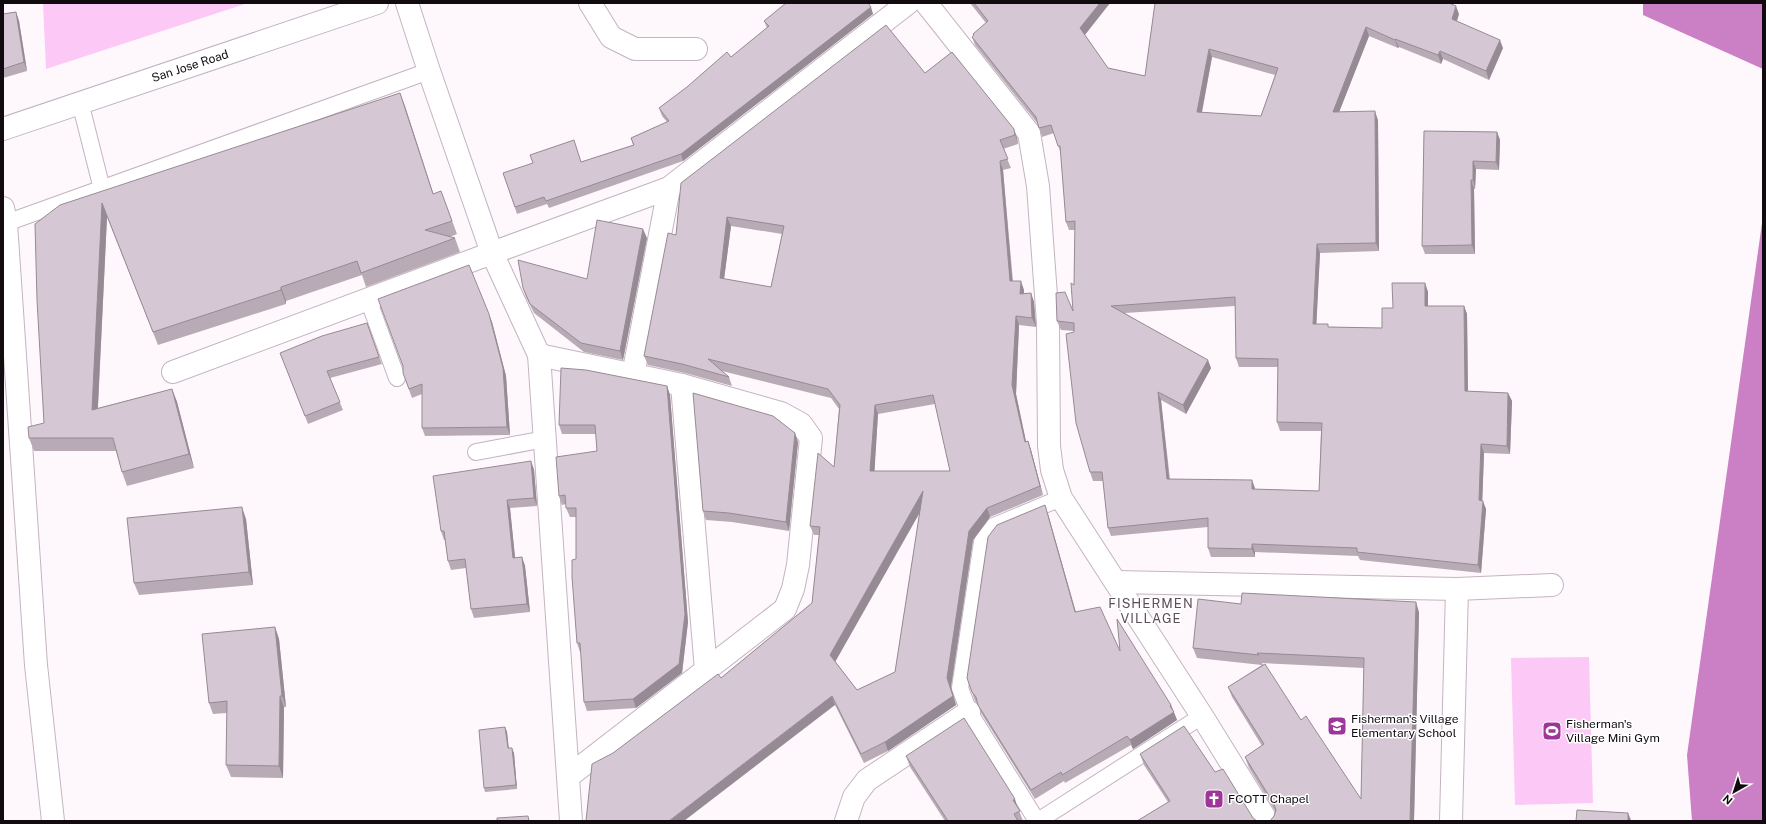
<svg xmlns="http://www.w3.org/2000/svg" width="1766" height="824" font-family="'Public Sans',sans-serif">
  <rect width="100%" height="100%" fill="#fef8fd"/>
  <g fill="#fcc9f6">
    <polygon points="43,3 248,3 46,69"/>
    <polygon points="1589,657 1593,803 1515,805 1511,658"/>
  </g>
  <g fill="#cb7fc4">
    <polygon points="1643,3 1763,3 1763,69 1643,15"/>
    <polygon points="1763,216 1763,821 1692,821 1687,755"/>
  </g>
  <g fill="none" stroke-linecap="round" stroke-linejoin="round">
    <g stroke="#c3b4c1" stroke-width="18">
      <g id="lane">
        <polyline points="80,102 102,189"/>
        <polyline points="6,223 429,71"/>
        <polyline points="368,299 397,378"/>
        <polyline points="476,452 545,439"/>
        <polyline points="1037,821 969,712 960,688 982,542 994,526 1061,498"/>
        <polyline points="1038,821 1202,716"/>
      </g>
    </g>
    <g stroke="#c3b4c1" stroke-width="24">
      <g id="street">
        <polyline points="407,3 429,71 492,253 539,355 571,821"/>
        <polyline points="590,3 611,37 635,49 696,49"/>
        <polyline points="926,3 1029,133 1038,186 1048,323 1049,446 1052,470 1061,498 1202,716 1267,821"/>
        <polyline points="3,208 6,223 36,665 53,821"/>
        <polyline points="539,355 682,385 781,413 801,424 811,438 798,565 793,589 785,609 569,776"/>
        <polyline points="173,372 492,253 669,188 908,3"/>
        <polyline points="633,375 669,188"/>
        <polyline points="682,385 706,670"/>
        <polyline points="1116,582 1457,589 1552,585"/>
        <polyline points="846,821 854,797 867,780 969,712"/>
        <polyline points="1451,821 1457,589"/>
      </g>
    </g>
    <g stroke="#c3b4c1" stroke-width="24">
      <polyline id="secondary" points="3,129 377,3"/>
    </g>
    <use href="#lane" stroke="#fff" stroke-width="16"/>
    <use href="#street" stroke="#fff" stroke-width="22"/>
    <use href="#secondary" stroke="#fff" stroke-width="22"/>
  </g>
  <g fill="#b8abb6" fill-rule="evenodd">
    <path d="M 970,3 L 1110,3 L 1085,35 L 1108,68 L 1145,76 L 1155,3 L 1459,14 L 1457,21 L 1503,48 L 1489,80 L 1443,59 L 1441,64 L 1399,47 L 1398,48 L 1369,36 L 1339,112 L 1378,120 L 1379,251 L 1320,253 L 1316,324 L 1329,327 L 1382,328 L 1393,308 L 1425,283 L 1428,292 L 1428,306 L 1464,306 L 1467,314 L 1468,391 L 1508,393 L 1512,401 L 1510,454 L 1484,453 L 1482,501 L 1486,509 L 1481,573 L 1360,560 L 1358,556 L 1255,552 L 1255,557 L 1211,557 L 1208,548 L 1208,527 L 1111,536 L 1108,528 L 1103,481 L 1093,481 L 1090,472 L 1074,331 L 1061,330 L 1057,321 L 1073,311 L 1074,285 L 1075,230 L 1069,230 L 1066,222 L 1061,154 L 1054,133 L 1042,137 L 1038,124 L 975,45 L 972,37 L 974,36 L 973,34 L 986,23 ZM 1212,57 L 1275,75 L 1261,116 L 1202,113 ZM 1235,306 L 1236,358 L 1239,367 L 1278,367 L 1277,422 L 1280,431 L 1321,431 L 1319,491 L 1255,489 L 1255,488 L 1170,479 L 1161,400 L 1186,414 L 1211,368 L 1125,313 Z"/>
    <polygon points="870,4 869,5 873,14 683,161 549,208 547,204 517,214 503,173 581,162 633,145 631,138 667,122 662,116 659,108 731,57 767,28 764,21"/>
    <polygon points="16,12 19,21 27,71 3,78 3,14"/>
    <path d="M 952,52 L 1017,138 L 1018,144 L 1003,149 L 1011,168 L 1003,170 L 1013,281 L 1024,290 L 1024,294 L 1031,293 L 1034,302 L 1036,327 L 1019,325 L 1016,394 L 1026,442 L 1028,441 L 1031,450 L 1043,495 L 990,517 L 973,540 L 951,687 L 956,705 L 888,751 L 864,763 L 835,705 L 613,753 L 721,678 L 812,603 L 819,535 L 814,535 L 810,526 L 834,467 L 839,409 L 831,398 L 722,371 L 729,377 L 732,386 L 685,373 L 648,365 L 644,356 L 676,235 L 925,73 ZM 731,226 L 782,234 L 771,287 L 724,279 ZM 935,404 L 950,471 L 874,471 L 878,414 ZM 920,511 L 895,672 L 857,690 L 835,661 Z"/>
    <polygon points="400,93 433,194 441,191 457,234 450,237 455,238 460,252 366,287 362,275 286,301 286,304 158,345 107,217 98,408 172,389 177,402 194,468 127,486 122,472 116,451 34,451 29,438 44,423 35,224"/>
    <polygon points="1424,131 1497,132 1500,140 1499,170 1476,169 1475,189 1474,189 1475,254 1425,254 1422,246"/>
    <polygon points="647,238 623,360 584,352 534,313 526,297 523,288 587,279"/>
    <polygon points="492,322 506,376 510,435 425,436 422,428 422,394 412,398 403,373"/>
    <polygon points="367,323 382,364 330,378 343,410 308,424 283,360"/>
    <polygon points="667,386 670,395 688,622 682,673 636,708 587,711 584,702 581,652 580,652 577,643 576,517 570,517 566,508 566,504 562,505 559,496 597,451 596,434 562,434 559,425"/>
    <polygon points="798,442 789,531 732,522 706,520 703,511"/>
    <polygon points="531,461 534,470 537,506 510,508 515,558 522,557 525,566 530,612 474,618 471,609 466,568 451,570 448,561 445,540 444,540 441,531"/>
    <polygon points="1048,514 1076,612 1120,651 1171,705 1177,720 1133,749 1131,745 1065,783 1064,781 1035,799 981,713 978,704 975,701 967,678"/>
    <polygon points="246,519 253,585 139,595 134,583"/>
    <path d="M 1241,604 L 1419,612 L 1414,821 L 1270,821 L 1274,816 L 1275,811 L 1249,768 L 1245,757 L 1262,746 L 1232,697 L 1228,687 L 1262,665 L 1197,658 L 1193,648 ZM 1262,663 L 1364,668 L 1361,799 L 1301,720 Z"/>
    <polygon points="275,627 279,639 286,707 284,707 283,778 231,777 226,765 227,713 213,714 209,703"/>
    <polygon points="505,727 507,732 509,748 514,753 517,789 485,792 484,788"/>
    <polygon points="1140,754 1215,772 1253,818 1168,802 1144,765"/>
    <polygon points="906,756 1018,808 1023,821 945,821 910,767"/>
  </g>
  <g fill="#968b94">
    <polygon points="1100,3 1110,3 1083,37 1080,28"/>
    <polygon points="1456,6 1459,14 1455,27 1452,19"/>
    <polygon points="871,7 873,14 683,161 681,154"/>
    <polygon points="16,12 19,21 27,71 24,62"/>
    <polygon points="1366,27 1369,36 1336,120 1333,112"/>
    <polygon points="1395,39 1399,47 1398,48 1395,40"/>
    <polygon points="1500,40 1503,48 1489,80 1486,71"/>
    <polygon points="1209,49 1212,57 1200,121 1197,112"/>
    <polygon points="1440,51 1443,59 1441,64 1438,55"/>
    <polygon points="400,93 405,106 438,208 433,194"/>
    <polygon points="1375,111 1378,120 1379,251 1376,243"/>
    <polygon points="1014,129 1017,138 1018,144 1015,135"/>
    <polygon points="1497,132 1500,140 1499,170 1496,162"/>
    <polygon points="1000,161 1003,170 1013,290 1010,281"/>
    <polygon points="1473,161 1476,169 1475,189 1473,180"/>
    <polygon points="1471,180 1474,189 1475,254 1472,245"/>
    <polygon points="102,203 107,217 97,424 92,410"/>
    <polygon points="727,217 731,226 723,287 720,278"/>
    <polygon points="643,229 647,238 623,360 620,351"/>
    <polygon points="1317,244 1320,253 1316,333 1313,324"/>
    <polygon points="1021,281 1024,290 1023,303 1020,294"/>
    <polygon points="1425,283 1428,292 1428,314 1425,306"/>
    <polygon points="281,287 286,301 286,304 281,290"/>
    <polygon points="1031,293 1034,302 1036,327 1032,318"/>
    <polygon points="1464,306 1467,314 1468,399 1465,391"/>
    <polygon points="489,314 492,322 506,376 510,435 507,427"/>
    <polygon points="1016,316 1019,325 1016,394 1028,451 1025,442 1012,385"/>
    <polygon points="1208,360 1211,368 1186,414 1183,405"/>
    <polygon points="667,386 670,395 688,622 682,673 636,708 633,699"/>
    <polygon points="172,389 177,402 194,468 189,454"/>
    <polygon points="1158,392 1161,400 1170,487 1167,479"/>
    <polygon points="1508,393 1512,401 1510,454 1507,446"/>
    <polygon points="875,405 878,414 874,480 870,471"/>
    <polygon points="795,433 798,442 789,531 786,522"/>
    <polygon points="1028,441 1031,450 1043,495 1040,486"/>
    <polygon points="1481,444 1484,453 1482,509 1479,500"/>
    <polygon points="531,461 534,470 537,506 534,498"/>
    <polygon points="1252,480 1255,488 1255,497 1252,489"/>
    <polygon points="923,491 927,500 834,664 830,655"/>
    <polygon points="507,500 510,508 516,567 513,558"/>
    <polygon points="1483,501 1486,509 1481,573 1478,565"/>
    <polygon points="1045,505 1048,514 1078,621 1075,612"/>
    <polygon points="242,507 246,519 253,585 249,572"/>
    <polygon points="987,508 990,517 973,540 951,687 956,705 888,751 885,742 947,678 969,531"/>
    <polygon points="1252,544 1255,552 1255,557 1252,549"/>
    <polygon points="522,557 525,566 530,612 527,604"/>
    <polygon points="1416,602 1419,612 1414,821 1410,821"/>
    <polygon points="275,627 279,639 286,707 282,696"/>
    <polygon points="280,696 284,707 283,778 279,766"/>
    <polygon points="832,696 835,705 684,821 669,821"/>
    <polygon points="1171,705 1177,720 1133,749 1130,740"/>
    <polygon points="505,727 507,732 509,753 508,748"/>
    <polygon points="512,748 514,753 517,789 516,785"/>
    <polygon points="1015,799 1018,809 1013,800"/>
    <polygon points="1628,813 1631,820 1631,821 1628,821"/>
  </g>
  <g fill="#d6c7d4" stroke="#968b94" fill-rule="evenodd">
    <polygon points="786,3 868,3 871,7 681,154 546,201 544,197 515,207 503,173 533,163 530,155 574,140 581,162 634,145 631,138 669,121 659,108 687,87 727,52 731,57 769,26 764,21"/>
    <path d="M 974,3 L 1100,3 L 1080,28 L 1108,68 L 1145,76 L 1155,3 L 1449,3 L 1456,6 L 1452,19 L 1500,40 L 1486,71 L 1440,51 L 1438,55 L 1395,39 L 1395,40 L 1366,27 L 1333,112 L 1375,111 L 1376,243 L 1317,244 L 1313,324 L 1328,324 L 1328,327 L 1382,328 L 1382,308 L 1393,308 L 1392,283 L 1425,283 L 1425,306 L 1464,306 L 1465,391 L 1508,393 L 1507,446 L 1481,444 L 1479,500 L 1483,501 L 1478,565 L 1357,552 L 1357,548 L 1252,544 L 1252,549 L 1208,548 L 1208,518 L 1108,528 L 1102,472 L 1090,472 L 1076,423 L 1066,334 L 1074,332 L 1074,323 L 1057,321 L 1056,293 L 1065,292 L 1073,311 L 1071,283 L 1074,285 L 1075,221 L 1066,222 L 1060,146 L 1058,146 L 1051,125 L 1039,128 L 1036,117 L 972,37 L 974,35 L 973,34 L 988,21 ZM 1209,49 L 1278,68 L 1261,116 L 1197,112 ZM 1235,297 L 1236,358 L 1278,359 L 1277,422 L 1322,423 L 1319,491 L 1252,489 L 1252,480 L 1167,479 L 1158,392 L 1183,405 L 1208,360 L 1111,306 Z"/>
    <polygon points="16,12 24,62 3,69 3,14"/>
    <path d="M 886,25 L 925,73 L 952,52 L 1014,129 L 1015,135 L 1000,140 L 1008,159 L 1000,161 L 1010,281 L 1021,281 L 1020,294 L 1031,293 L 1032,318 L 1016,316 L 1012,385 L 1025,442 L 1028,441 L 1040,486 L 987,508 L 969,531 L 947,678 L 953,696 L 885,742 L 861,754 L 832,696 L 669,821 L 586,821 L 592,764 L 613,753 L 718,674 L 721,678 L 812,603 L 820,527 L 810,526 L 818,453 L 834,467 L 840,405 L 828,389 L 708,359 L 729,377 L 682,364 L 644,356 L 668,233 L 676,235 L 681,183 ZM 727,217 L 784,226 L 771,287 L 720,278 ZM 933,395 L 950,471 L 870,471 L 875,405 ZM 923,491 L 895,672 L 857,690 L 830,655 Z"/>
    <polygon points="400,93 433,194 441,191 452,221 425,230 455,238 361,273 357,261 281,287 281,290 153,332 102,203 92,410 172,389 189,454 122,472 113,438 29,438 28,427 44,423 37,300 35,224 60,205"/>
    <polygon points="1424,131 1497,132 1496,162 1473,161 1473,180 1471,180 1472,245 1422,246"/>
    <polygon points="597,220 643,229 620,351 581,343 530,304 523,288 518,260 587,279"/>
    <polygon points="469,265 489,314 503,368 507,427 422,428 422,384 409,389 403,373 403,366 378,299"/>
    <polygon points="367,323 379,357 327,371 340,402 305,416 280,353 322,336"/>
    <polygon points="561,368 586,370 667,386 685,614 679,664 633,699 584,702 580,643 577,643 572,577 572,560 576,559 576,508 566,508 565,495 559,496 556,457 597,451 595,425 559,425"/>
    <polygon points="693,393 773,416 795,433 786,522 729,513 703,511"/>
    <polygon points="531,461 534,498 507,500 513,558 522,557 527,604 471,609 465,559 448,561 444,531 441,531 433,476"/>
    <polygon points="1045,505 1075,612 1100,607 1120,651 1117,619 1171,705 1170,706 1174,712 1130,740 1127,736 1062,775 1061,772 1031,790 978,705 976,697 972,692 967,678 988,537 997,525"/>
    <polygon points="242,507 249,572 134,583 127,518"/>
    <polygon points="1242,593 1416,602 1410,821 1270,821 1274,816 1276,810 1274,804 1245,757 1264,744 1228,687 1265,664 1301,720 1306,716 1361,799 1364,658 1257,653 1259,655 1193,648 1198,599 1241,604"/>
    <polygon points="275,627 282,696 280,696 279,766 226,765 227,701 209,703 202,634"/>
    <polygon points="964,718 1015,799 1013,800 1020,811 1014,814 1018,821 948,821 906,756"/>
    <polygon points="1184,726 1215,772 1223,769 1253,818 1257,821 1137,821 1170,801 1140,754"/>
    <polygon points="505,727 508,748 512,748 516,785 484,788 479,730"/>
    <polygon points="1577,810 1628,813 1628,821 1576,821"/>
    <polygon points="528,816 529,821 497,821 497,818"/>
  </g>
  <defs>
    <g id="school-square" transform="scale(1)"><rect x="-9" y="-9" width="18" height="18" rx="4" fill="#9e3598" stroke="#fff"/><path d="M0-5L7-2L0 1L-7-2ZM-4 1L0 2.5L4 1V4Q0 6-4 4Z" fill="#fff"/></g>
    <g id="stadium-square" transform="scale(1)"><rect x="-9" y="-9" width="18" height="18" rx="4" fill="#9e3598" stroke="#fff"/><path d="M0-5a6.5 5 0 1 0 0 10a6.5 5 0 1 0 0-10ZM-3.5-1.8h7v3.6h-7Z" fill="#fff"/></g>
    <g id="church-square" transform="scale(1)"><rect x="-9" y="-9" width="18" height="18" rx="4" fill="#9e3598" stroke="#fff"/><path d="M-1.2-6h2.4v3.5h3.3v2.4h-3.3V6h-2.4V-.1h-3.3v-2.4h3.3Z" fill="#fff"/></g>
  </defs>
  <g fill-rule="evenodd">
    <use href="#school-square" x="1337" y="726"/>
    <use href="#stadium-square" x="1552" y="731"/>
    <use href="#church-square" x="1214" y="799"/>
  </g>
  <g text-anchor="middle" stroke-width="3" stroke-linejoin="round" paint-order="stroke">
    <g font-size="12" fill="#110b10" stroke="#fff">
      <text transform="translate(190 66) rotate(-18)" y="4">San Jose Road</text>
    </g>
    <g font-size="12" fill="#110b10" stroke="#fff" text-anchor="start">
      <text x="1351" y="723">Fisherman's Village<tspan x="1351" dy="14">Elementary School</tspan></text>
      <text x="1566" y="728">Fisherman's<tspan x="1566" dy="14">Village Mini Gym</tspan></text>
      <text x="1228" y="803">FCOTT Chapel</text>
    </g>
    <g font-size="13" letter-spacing="1" fill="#5c4f5a" stroke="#fff">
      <text x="1151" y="608">FISHERMEN<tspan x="1151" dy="15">VILLAGE</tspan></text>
    </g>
  </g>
  <rect width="1766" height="824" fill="none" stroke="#110b10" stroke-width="8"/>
  <g transform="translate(1734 792) rotate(219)" stroke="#ffffff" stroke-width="3" paint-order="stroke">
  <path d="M0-3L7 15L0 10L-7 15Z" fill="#110b10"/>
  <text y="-6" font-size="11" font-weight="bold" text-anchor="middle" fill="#110b10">N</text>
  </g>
</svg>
